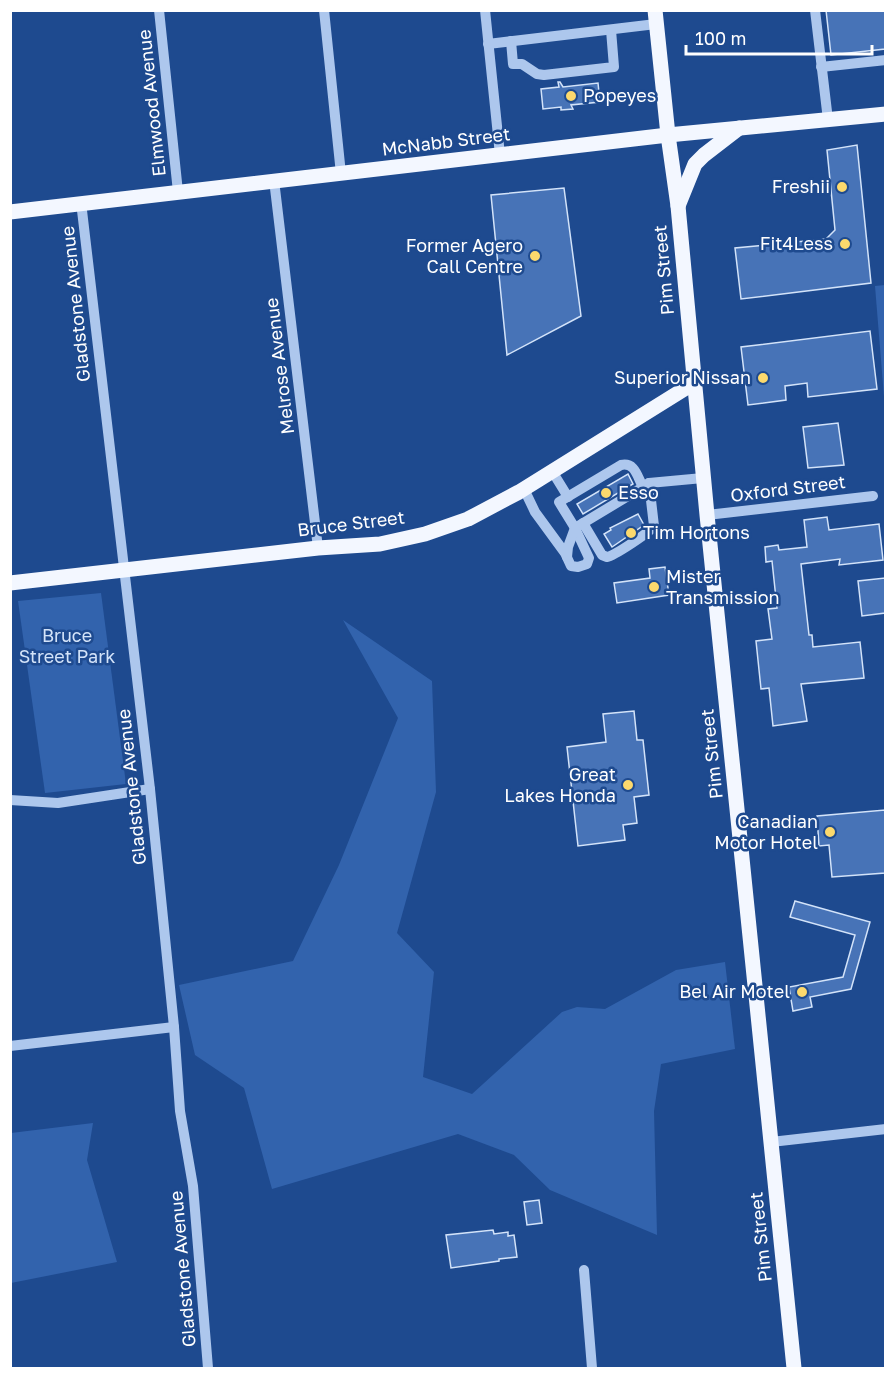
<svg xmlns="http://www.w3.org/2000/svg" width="896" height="1379" font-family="'Golos Text',sans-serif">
  <rect width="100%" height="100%" fill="#1e4a8f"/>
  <g fill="#3263ad">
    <polygon points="885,285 886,285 885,409 875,286"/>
    <polygon points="101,593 126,784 45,793 18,601"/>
    <polygon points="343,620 432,681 436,792 397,933 434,972 423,1077 472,1094 562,1012 577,1007 605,1009 676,970 725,962 735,1049 661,1064 654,1111 657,1235 550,1190 514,1155 458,1134 272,1189 244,1088 195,1055 179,985 293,961 339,865 398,718"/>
    <polygon points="93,1123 87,1160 117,1262 11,1283 11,1133"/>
  </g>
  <g fill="#4773b7" stroke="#d3e3f9" stroke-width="1.5">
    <polygon points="826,10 885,10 885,49 831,55"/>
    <polygon points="558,82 560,82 563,87 598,83 600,102 571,105 573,109 561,110 561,107 543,109 541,89 559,87"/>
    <polygon points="857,145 871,283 741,299 735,248 826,239 835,230 827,150"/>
    <polygon points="564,188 581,316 507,355 491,195"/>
    <polygon points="870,331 877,389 808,397 807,383 785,386 786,400 748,405 741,347"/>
    <polygon points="838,423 844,465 808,468 803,427"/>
    <polygon points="628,474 633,484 583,514 577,504"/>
    <polygon points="638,514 644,525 612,547 604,534 611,530 610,528"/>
    <polygon points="827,517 829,530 879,524 883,560 839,565 840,559 801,564 809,635 812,635 813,647 860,642 864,678 801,684 807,721 773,726 769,688 761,689 756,641 772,639 768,609 777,608 772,561 766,562 765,547 778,545 779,550 807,547 804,520"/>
    <polygon points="665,567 669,595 617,603 614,583 650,578 649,569"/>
    <polygon points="885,578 885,613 862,616 858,581"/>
    <polygon points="634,711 637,740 643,740 649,795 634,797 637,823 623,825 625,840 578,846 567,747 606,742 603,714"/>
    <polygon points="885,810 885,873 832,877 829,845 819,846 817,816"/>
    <polygon points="795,901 870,922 851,989 810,997 812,1007 793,1011 789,987 843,977 855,935 790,917"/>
    <polygon points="539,1200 542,1223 527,1225 524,1202"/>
    <polygon points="493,1230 494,1234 508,1232 508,1236 514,1235 517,1257 499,1259 499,1261 451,1268 446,1235"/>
  </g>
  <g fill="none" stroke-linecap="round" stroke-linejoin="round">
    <g stroke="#adc7ed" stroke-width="10">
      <polyline points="159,10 178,192"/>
      <polyline points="324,10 341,174"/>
      <polyline points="485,10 500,155"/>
      <polyline points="815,10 828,120"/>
      <polyline points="511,41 513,64 522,64 537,74 544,75 614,67 611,30"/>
      <polyline points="488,44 656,24"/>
      <polyline points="821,67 886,60"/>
      <polyline points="274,180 318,548"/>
      <polyline points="81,202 150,789 174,1027 180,1111 193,1186 208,1368"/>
      <polyline points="552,471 568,497"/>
      <path d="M 643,487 C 637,476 635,462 621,465 L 559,502 L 575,528 L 643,487 L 649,483 L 703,478"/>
      <polyline points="524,489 535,512 565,553 571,566 578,567 587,564 589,558 575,528"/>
      <polyline points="707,515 873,496"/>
      <path d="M 583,523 L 602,555 L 607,557 C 614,556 650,532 654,526 L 649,483"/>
      <polyline points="567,557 568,547 575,528"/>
      <polyline points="10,800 58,803 150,789"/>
      <polyline points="10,1046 174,1027"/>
      <polyline points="771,1142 886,1129"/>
      <polyline points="584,1270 592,1368"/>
    </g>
    <g stroke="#f3f7ff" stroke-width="15">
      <polyline points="655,10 668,135 678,206 707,515 794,1368"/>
      <polyline points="678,206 695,164 704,155 739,128"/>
      <polyline points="10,212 668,135 886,114"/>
      <polyline points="10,583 318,548 380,544 425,534 468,519 519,492 694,383"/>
    </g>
  </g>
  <g fill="#fcd96d" stroke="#1e4a8f" stroke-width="2">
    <circle cx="571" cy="96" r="6"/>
    <circle cx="842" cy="187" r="6"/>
    <circle cx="845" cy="244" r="6"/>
    <circle cx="535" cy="256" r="6"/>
    <circle cx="763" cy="378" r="6"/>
    <circle cx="606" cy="493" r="6"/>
    <circle cx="631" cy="533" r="6"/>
    <circle cx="654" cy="587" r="6"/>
    <circle cx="628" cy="785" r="6"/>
    <circle cx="830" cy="832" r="6"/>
    <circle cx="802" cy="992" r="6"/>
  </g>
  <g text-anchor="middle" stroke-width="5" stroke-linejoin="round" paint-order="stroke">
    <g font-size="18" fill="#fff" stroke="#1e4a8f" text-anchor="end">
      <text x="583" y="102" text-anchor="start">Popeyes</text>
      <text x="830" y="193">Freshii</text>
      <text x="833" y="250">Fit4Less</text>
      <text x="523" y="252">Former Agero<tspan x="523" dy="21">Call Centre</tspan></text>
      <text x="751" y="384">Superior Nissan</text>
      <text x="618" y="499" text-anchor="start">Esso</text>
      <text x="643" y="539" text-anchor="start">Tim Hortons</text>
      <text x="666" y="583" text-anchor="start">Mister<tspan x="666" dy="21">Transmission</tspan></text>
      <text x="616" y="781">Great<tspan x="616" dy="21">Lakes Honda</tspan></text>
      <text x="818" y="828">Canadian<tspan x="818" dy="21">Motor Hotel</tspan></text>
      <text x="790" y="998">Bel Air Motel</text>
    </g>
    <g font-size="18" fill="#fff" stroke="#1e4a8f">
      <text transform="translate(152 103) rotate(-96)" y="6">Elmwood Avenue</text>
      <text transform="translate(446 142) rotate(-7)" y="6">McNabb Street</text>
      <text transform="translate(664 270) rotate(-95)" y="6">Pim Street</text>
      <text transform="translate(76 304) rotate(-96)" y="6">Gladstone Avenue</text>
      <text transform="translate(280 366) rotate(-97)" y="6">Melrose Avenue</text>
      <text transform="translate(788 489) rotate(-7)" y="6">Oxford Street</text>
      <text transform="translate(351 524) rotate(-7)" y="6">Bruce Street</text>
      <text transform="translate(712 754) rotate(-96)" y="6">Pim Street</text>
      <text transform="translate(132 787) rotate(-96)" y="6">Gladstone Avenue</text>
      <text transform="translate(761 1237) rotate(-96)" y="6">Pim Street</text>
      <text transform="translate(183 1269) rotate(-95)" y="6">Gladstone Avenue</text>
    </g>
    <g font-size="18" fill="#d3e3f9" stroke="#1e4a8f">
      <text x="67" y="642">Bruce<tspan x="67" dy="21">Street Park</tspan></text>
    </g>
  </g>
  <rect width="896" height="1379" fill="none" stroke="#ffffff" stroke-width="24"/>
  <path d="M686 45v9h186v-9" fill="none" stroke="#ffffff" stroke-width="3"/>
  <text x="695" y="45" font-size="18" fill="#ffffff" stroke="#1e4a8f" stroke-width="4.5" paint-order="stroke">100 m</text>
</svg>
